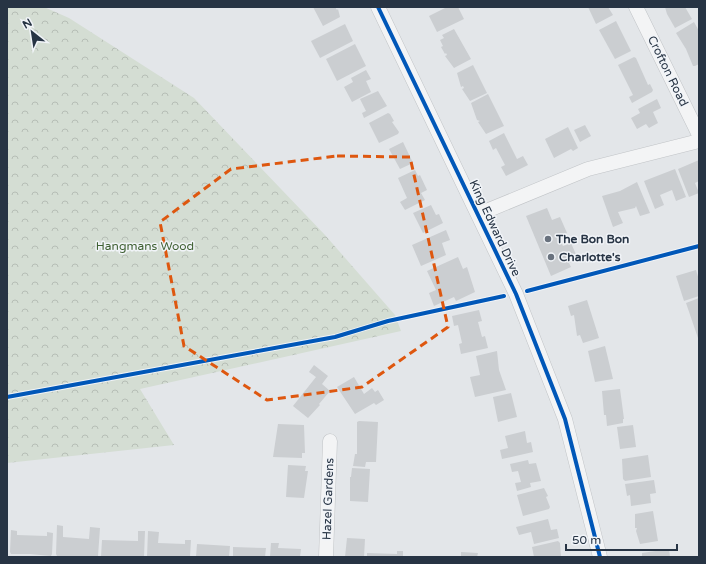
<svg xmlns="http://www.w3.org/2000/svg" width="706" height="564" font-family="'Varela Round',sans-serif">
  <defs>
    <pattern id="forest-crowns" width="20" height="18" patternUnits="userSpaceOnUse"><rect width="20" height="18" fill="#d4ddd3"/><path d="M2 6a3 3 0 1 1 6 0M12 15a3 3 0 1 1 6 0" fill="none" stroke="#b6beb6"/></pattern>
  </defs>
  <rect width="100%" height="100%" fill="#e3e6e9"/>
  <polygon fill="url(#forest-crowns)" points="7,7 44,7 69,18 194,98 325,235 395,315 401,331 140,389 174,445 7,463"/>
  <g fill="#cbced1">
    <polygon points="313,7 335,7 337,10 338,9 340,17 323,26"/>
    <polygon points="447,7 458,7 464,19 437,32 429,16"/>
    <polygon points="588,7 608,7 613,15 596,24"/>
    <polygon points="665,7 685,7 692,19 675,28 667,14"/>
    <polygon points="616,21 631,51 615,59 599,30"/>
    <polygon points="694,22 699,31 699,64 695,66 693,66 686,49 676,33"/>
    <polygon points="345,24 353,41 320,58 311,41"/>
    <polygon points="454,29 471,59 454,68 445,56 447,55 446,53 445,54 441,47 443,46 440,40 444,38 442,35"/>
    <polygon points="355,44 366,66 337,81 326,59"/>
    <polygon points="634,57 636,58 648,85 650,84 653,90 652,92 632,103 629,97 633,95 618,65"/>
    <polygon points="473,65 487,93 470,101 462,89 464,88 463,86 461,87 457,73"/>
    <polygon points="366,70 371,79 366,81 371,92 352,102 344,87 353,82 351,78"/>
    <polygon points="378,91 387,106 364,118 362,113 366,111 360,99"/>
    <polygon points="488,94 504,126 486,134 478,122 480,121 477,120 471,103"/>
    <polygon points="657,99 661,108 653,112 658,123 649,128 646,124 637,129 631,118 640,113 638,109"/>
    <polygon points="388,113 390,114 394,121 392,122 399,132 398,134 379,143 369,123"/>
    <polygon points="585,125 591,136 580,142 574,130"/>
    <polygon points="568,127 578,148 573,151 571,149 554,158 545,139"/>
    <polygon points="504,133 517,159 523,156 528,165 506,176 501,167 505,165 496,148 493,150 489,141"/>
    <polygon points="403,142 413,163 400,169 389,149"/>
    <polygon points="699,160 699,181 695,183 699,193 689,197 678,169"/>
    <polygon points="675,169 686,197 676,201 672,190 660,195 664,205 655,209 644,181"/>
    <polygon points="415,170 418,176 420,175 427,190 421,193 425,200 405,210 400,202 407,198 398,178"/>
    <polygon points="637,182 650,213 640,216 636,206 635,208 618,212 623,223 613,227 602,196 620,191"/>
    <polygon points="431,205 436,215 439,214 443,223 423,233 413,213"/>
    <polygon points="547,208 552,220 560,217 567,233 558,236 563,246 571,243 578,259 569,263 571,267 551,276 526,216"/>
    <polygon points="446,230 450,240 442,243 446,255 421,266 412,245"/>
    <polygon points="458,257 463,269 467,267 475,292 456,301 454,297 434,306 429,293 436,290 427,271"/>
    <polygon points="696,270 699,280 699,296 684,301 676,276"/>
    <polygon points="699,298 699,341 686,303"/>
    <polygon points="587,300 599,338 583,343 580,335 577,336 574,315 571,316 568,306"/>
    <polygon points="479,310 482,321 478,322 482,337 485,336 488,348 461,354 459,344 462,343 458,325 454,326 452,316"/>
    <polygon points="605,346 613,379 595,382 588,351"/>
    <polygon points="497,351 499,370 506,390 475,397 470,377 480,375 476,356"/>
    <polygon points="314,365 328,376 322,384 330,391 319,404 320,405 308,418 293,406 316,377 309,372"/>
    <polygon points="354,377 364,394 372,388 375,392 378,390 384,400 376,405 374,403 355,414 337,387"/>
    <polygon points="620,389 624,419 623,419 623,423 607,426 606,415 604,415 602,391"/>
    <polygon points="511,393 517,417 498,422 493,397"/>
    <polygon points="359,421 378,422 376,462 366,462 365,467 353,466 355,454 357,454 357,422"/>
    <polygon points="278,424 304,425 305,453 302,453 302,458 273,457"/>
    <polygon points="633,425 636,447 620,449 617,427"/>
    <polygon points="525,431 527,443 531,442 533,452 502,459 500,450 508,448 505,436"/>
    <polygon points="648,455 651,477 625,481 623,479 622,459"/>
    <polygon points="528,460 529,464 536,463 541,481 530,483 531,487 517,491 515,483 521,482 518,471 512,472 510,464"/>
    <polygon points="288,465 306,466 305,471 308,471 304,498 286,497"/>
    <polygon points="352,468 370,469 368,502 350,501 350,477 351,477"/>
    <polygon points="654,480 656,493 650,494 651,503 631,506 630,495 627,496 625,484"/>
    <polygon points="544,488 548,496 546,497 550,507 549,509 523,516 517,495"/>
    <polygon points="653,511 658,541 640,544 636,531 637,528 635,528 635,514"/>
    <polygon points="548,519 551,530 557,529 559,538 534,544 531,532 519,535 516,527"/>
    <polygon points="57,525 63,526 63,537 89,539 90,527 100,528 98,556 57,556 56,554"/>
    <polygon points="11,530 17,531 17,535 47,536 47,532 53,533 52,554 51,556 30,554 11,554 10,552"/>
    <polygon points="138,531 145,531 144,557 101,557 102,540 138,541"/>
    <polygon points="148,531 159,532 158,543 185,544 185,540 191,540 190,557 147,557"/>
    <polygon points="347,538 365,539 364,557 345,557"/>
    <polygon points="558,541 560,543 561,557 534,557 532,547"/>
    <polygon points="271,543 279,543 278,548 301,549 300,557 270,557"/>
    <polygon points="197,544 230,546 229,557 196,557"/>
    <polygon points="233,547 266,548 265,557 233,557"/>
    <polygon points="669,549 670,557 642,557 642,553"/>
    <polygon points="397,551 403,551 403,557 367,557 367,553 397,554"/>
    <polygon points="461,552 478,553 477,557 461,557"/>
  </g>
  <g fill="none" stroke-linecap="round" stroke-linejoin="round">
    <g stroke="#c1c4c7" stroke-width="15">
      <g id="minor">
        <polyline points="378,7 516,294 565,419 600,557"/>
        <polyline points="636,7 699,135"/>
        <polyline points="479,214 588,169 699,141"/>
        <polyline points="326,557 330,441"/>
      </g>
    </g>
    <use href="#minor" stroke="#f3f4f5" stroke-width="14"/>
    <g stroke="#f1f4f8" stroke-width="6">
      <g id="cycleway">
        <polyline points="378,7 516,294 565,419 600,557"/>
        <polyline points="527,291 699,246"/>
        <polyline points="7,397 335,337 388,321 504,296"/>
      </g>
    </g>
    <use href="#cycleway" stroke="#0057b8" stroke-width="4"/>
  </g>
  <path fill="none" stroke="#de570f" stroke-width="3" stroke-dasharray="8 5" stroke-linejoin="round" d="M 337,156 L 410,157 L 448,327 L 362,387 L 267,400 L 184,346 L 160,222 L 231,169 Z"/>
  <g fill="#69727e" stroke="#f1f4f8" stroke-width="1.5">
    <circle cx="548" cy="239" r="4"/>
    <circle cx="551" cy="257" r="4"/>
  </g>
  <g text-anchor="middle" stroke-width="3" stroke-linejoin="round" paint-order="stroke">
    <g font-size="12" fill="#273444" stroke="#f1f4f8">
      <text transform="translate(668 71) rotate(64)" y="4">Crofton Road</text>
      <text transform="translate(495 228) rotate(65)" y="4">King Edward Drive</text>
      <text transform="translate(328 499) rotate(-88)" y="4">Hazel Gardens</text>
    </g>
    <g font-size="12" font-weight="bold" fill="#273444" stroke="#f1f4f8" text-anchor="start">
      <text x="556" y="243">The Bon Bon</text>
      <text x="559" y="261">Charlotte's</text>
    </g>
    <g font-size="12" fill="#406133" stroke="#f1f4f8">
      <text x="145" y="250">Hangmans Wood</text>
    </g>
  </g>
  <rect width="706" height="564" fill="none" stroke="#273444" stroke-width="16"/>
  <g transform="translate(32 32) rotate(330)" stroke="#f1f4f8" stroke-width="3" paint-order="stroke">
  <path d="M0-3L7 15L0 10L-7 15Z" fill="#273444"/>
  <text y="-6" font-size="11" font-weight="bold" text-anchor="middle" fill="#273444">N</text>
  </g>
  <path d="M566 544v6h111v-6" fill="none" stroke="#273444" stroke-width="2"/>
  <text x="572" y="544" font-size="12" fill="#273444" stroke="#f1f4f8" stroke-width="3" paint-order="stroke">50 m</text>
</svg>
